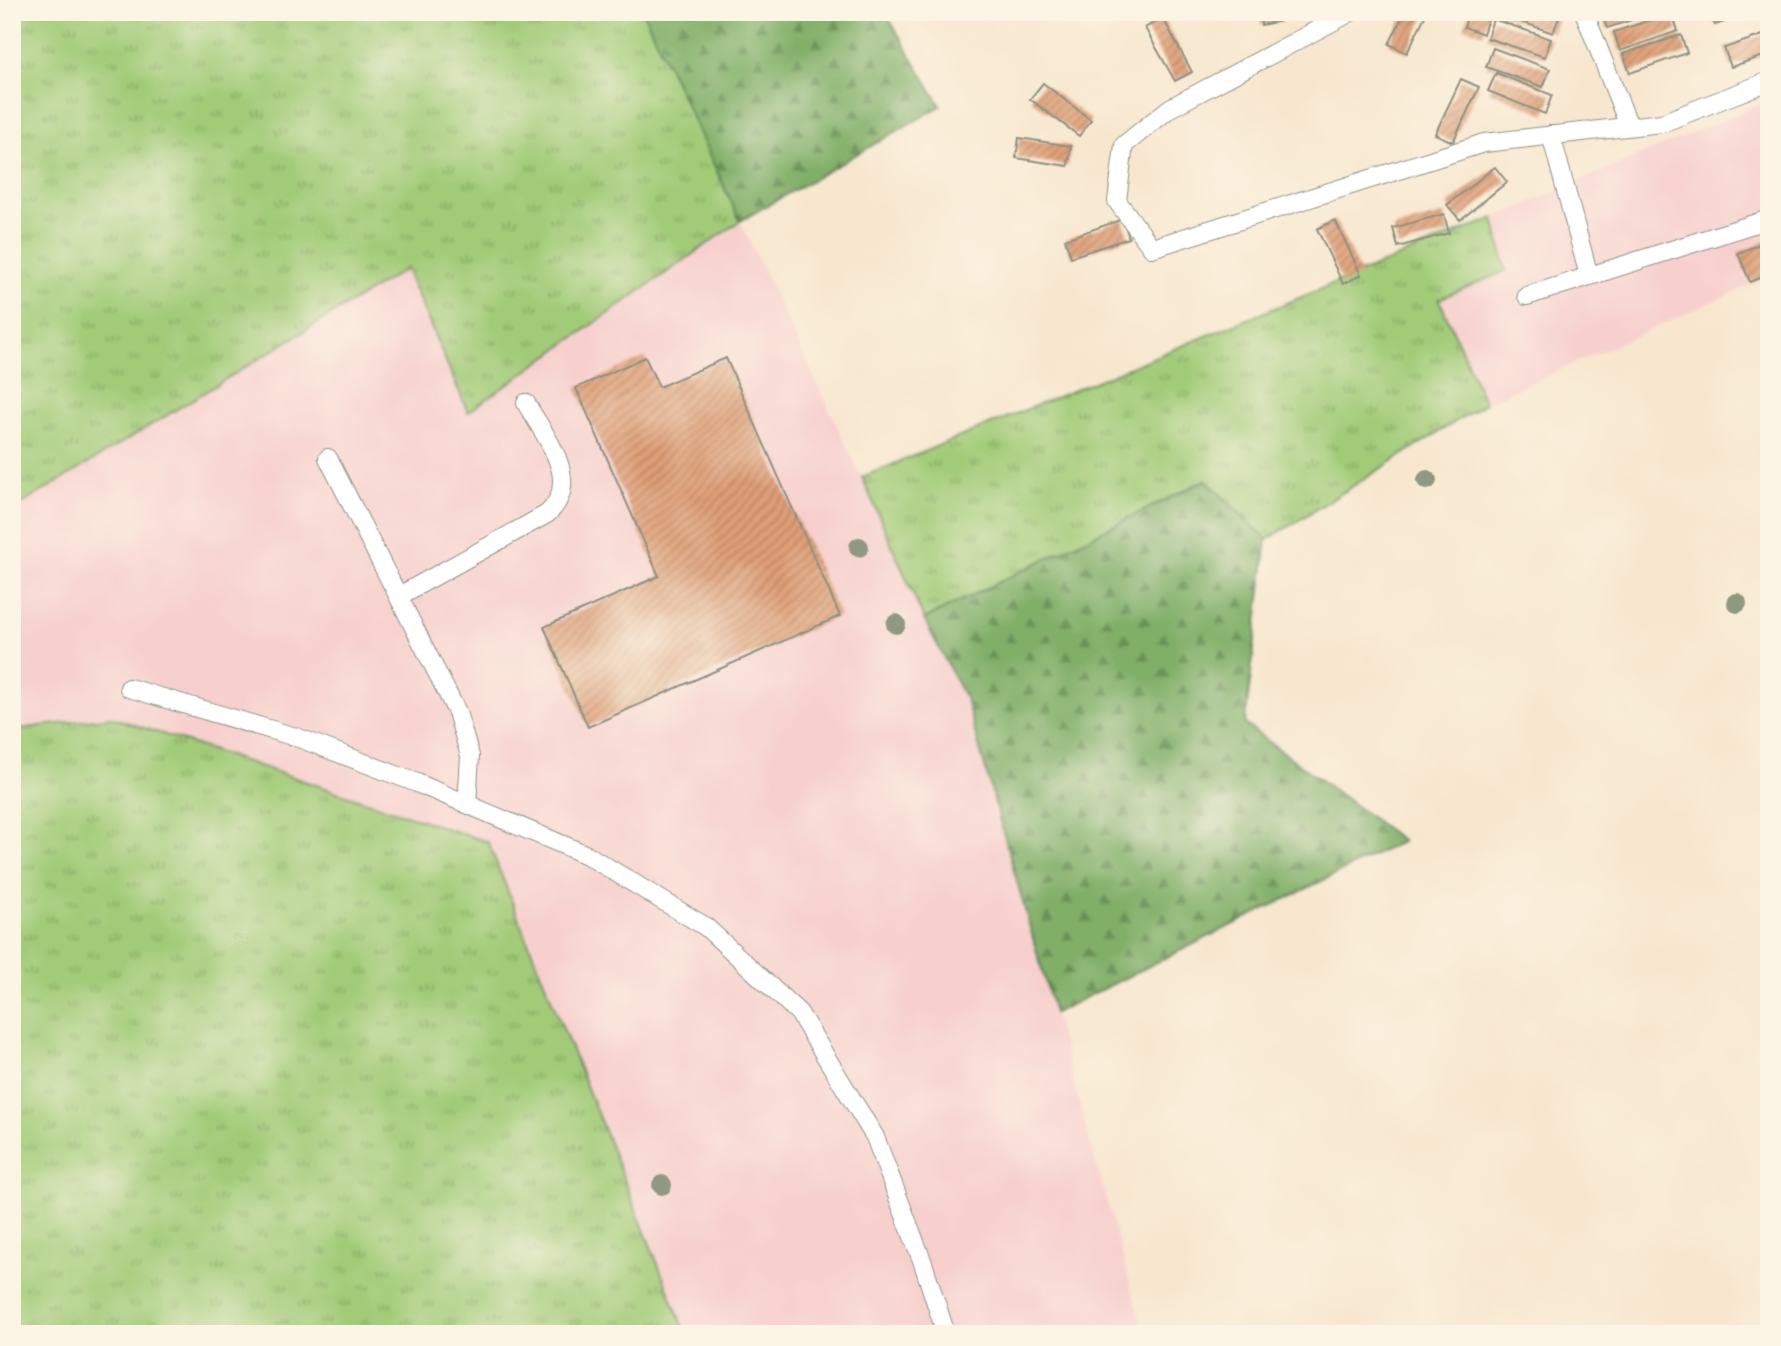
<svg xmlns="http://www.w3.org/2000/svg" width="1781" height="1346" font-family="'Gochi Hand',sans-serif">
  <defs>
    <pattern id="grass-tufts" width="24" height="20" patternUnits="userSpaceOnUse" patternTransform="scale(1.75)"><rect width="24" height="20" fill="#a1cb77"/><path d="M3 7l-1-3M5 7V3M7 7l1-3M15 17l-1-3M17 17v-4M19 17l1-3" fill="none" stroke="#83a662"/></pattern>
    <pattern id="forest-firs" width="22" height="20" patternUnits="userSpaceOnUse" patternTransform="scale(1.75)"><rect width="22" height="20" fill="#80af68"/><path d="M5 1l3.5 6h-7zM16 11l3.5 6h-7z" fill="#689056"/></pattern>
    <pattern id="building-hatch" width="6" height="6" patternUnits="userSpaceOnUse" patternTransform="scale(1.75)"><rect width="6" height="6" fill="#df9e76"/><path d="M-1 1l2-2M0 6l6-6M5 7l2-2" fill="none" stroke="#b48262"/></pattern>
  </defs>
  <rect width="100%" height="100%" fill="#fcf5e5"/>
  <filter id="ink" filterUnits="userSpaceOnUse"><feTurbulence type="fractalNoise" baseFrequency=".0143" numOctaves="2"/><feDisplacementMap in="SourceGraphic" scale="14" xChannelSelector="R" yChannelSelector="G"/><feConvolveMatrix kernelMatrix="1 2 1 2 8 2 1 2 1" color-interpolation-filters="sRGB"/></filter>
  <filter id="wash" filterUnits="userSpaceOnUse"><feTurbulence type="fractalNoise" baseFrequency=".00686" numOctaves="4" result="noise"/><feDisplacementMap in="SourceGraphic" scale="28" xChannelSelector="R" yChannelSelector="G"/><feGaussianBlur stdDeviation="1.57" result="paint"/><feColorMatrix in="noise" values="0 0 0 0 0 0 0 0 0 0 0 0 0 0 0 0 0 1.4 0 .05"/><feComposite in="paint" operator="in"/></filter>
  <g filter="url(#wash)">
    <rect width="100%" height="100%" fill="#f8e7cf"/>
    <g fill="#f7d0ce">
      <polygon points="1769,100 1769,277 1485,403 1439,299 1506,271 1494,218"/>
      <polygon points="740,221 882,521 924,619 966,700 1144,1334 686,1334 488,842 12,730 12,510 406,269 468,412"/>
    </g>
    <g fill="url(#grass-tufts)" stroke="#608456" stroke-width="2">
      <polygon points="12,12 643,12 740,221 468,412 406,269 12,510"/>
      <polygon points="1494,218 1506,271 1439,299 1485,403 1267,540 1205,480 924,619 862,477"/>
      <polygon points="111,717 488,842 686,1334 12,1334 12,730"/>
    </g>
    <g fill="url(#forest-firs)" stroke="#50764e" stroke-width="2">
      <polygon points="643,12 885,12 941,106 740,221"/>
      <polygon points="1206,480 1267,540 1245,724 1403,841 1054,1013 966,700 924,619"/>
    </g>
    <g id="blocks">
      <g fill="url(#building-hatch)">
        <polygon points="1259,12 1279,12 1281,21 1261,25"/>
        <polygon points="1405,12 1427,12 1407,53 1389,44"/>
        <polygon points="1469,12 1490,12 1483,34 1464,27"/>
        <polygon points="1493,12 1552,12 1560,15 1553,33"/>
        <polygon points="1601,12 1653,12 1653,13 1607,28"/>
        <polygon points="1710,12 1751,12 1751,13 1715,25"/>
        <polygon points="1672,13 1678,31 1620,51 1614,32"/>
        <polygon points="1163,18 1192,72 1175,81 1145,28"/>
        <polygon points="1493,19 1551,39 1545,57 1487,38"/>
        <polygon points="1769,33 1769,54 1731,67 1724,48"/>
        <polygon points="1681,35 1687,53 1630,73 1623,54"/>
        <polygon points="1493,48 1550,69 1543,87 1486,67"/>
        <polygon points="1496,73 1552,95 1545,114 1488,91"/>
        <polygon points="1461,79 1479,87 1453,142 1435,134"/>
        <polygon points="1043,83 1091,120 1079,136 1030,99"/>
        <polygon points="1019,138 1071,146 1068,166 1016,158"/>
        <polygon points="1495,167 1507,182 1460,220 1447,205"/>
        <polygon points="1444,214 1449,233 1398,247 1393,228"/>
        <polygon points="1123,219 1129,238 1071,257 1065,239"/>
        <polygon points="1335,220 1361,275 1343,284 1317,229"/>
        <polygon points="1769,240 1769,274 1750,282 1738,253"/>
        <polygon points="645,357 659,387 726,358 840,616 588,727 544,627 659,576 576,388"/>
      </g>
    </g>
  </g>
  <g filter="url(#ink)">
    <use href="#blocks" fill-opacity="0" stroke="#8c9282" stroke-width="2"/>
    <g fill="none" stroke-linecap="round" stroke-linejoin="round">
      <g stroke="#8c9282" stroke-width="20">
        <g id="service">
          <polyline points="1351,12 1170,108 1124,145 1117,201 1152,248 1484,143 1662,123 1769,81"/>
          <polyline points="1584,12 1629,126"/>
          <polyline points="1551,135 1589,276"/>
          <polyline points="1527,296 1769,219"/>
          <polyline points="328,458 457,712 470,756 467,804"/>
          <path d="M 399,596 L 547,514 C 584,481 544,436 526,403"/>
          <polyline points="129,688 299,738 417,783 587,855 706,927 799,1013 875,1137 923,1263 946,1334"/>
        </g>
      </g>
      <use href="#service" stroke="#fff" stroke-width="18"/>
    </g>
    <g fill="#8f9981">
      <circle cx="1427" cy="480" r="10"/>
      <circle cx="859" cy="547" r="10"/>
      <circle cx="1737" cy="603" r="10"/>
      <circle cx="896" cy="624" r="10"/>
      <circle cx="662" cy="1185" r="10"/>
    </g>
  </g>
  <rect width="1781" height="1346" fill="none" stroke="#fcf5e5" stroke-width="42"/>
</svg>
